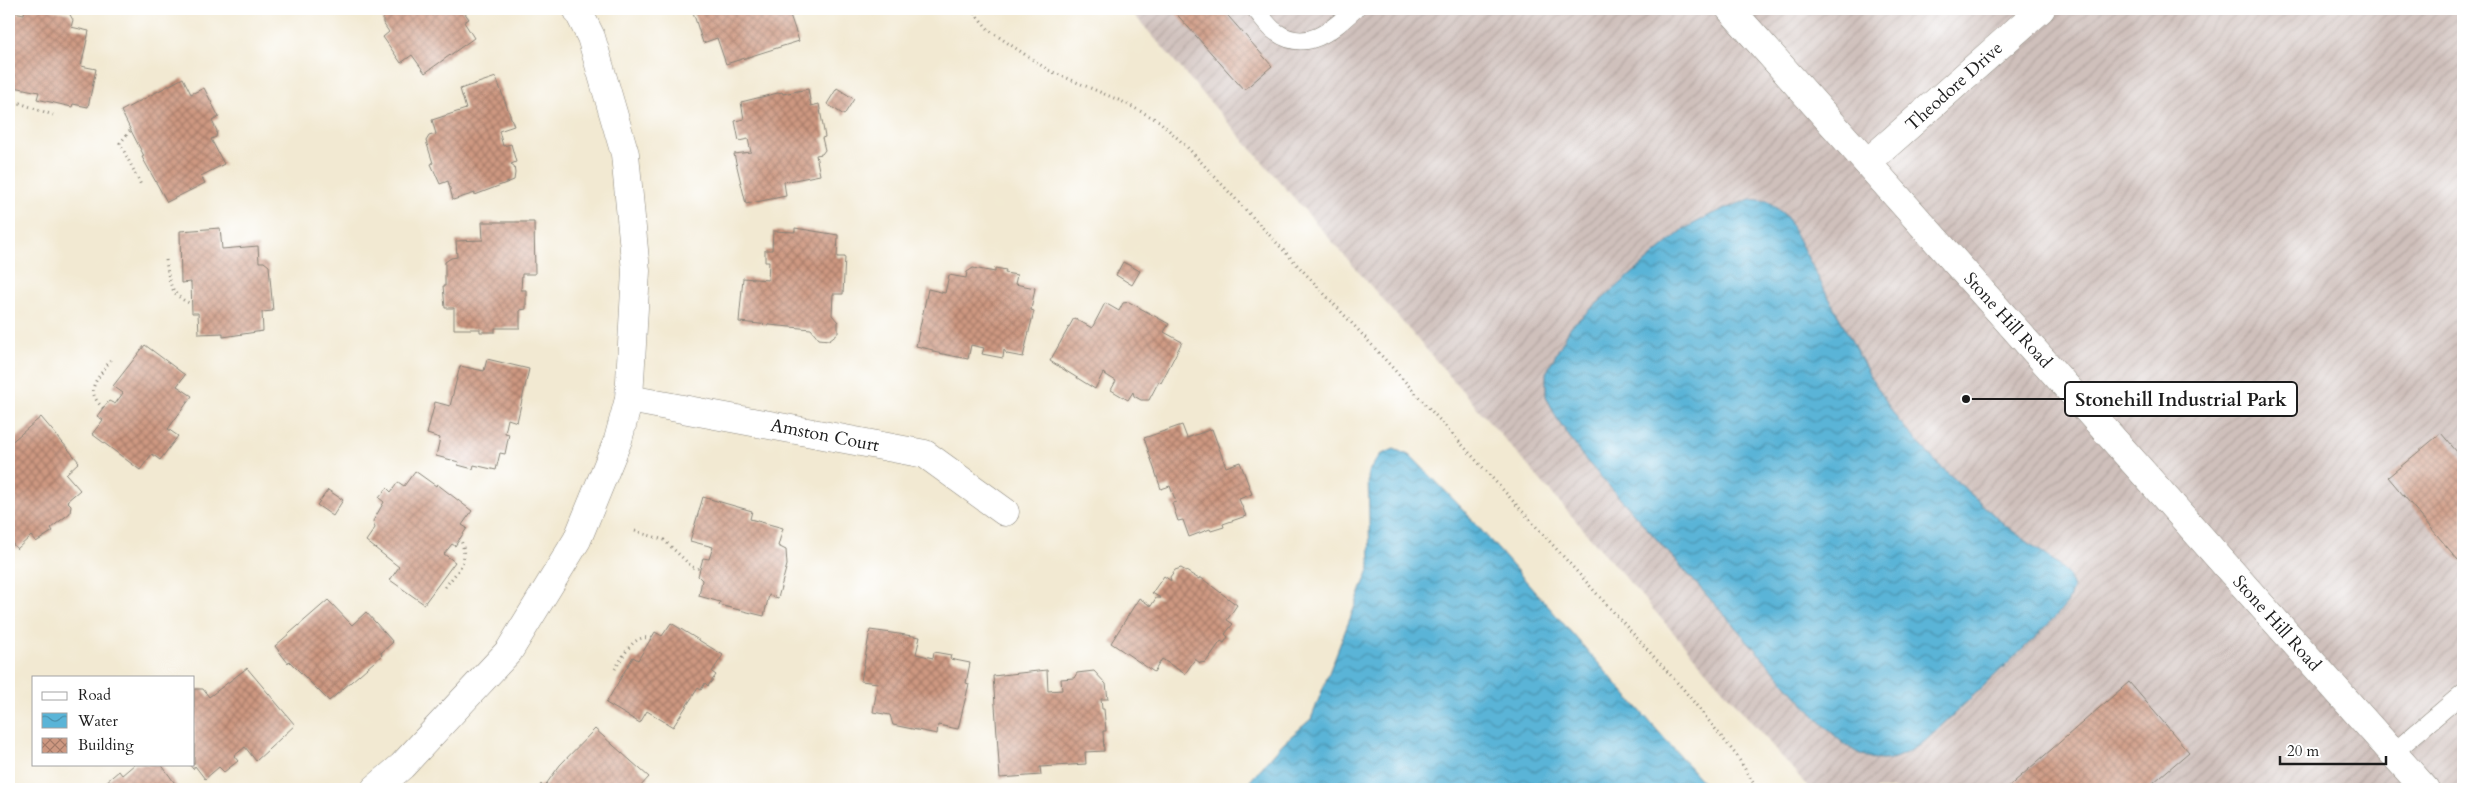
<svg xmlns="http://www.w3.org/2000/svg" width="2472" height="798" font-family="Cardo,serif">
  <defs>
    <pattern id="industrial-furrows" width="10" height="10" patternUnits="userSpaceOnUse" patternTransform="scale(1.25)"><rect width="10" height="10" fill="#cfc0bb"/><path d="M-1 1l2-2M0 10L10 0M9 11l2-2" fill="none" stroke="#b1a4a0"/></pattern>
    <pattern id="water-waves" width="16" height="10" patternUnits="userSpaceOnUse" patternTransform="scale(1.25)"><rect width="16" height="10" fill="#5ab4d7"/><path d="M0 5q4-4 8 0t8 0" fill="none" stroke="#4a92ae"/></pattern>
    <pattern id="building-cross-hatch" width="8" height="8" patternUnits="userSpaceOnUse" patternTransform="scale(1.25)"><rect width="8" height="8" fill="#ce9881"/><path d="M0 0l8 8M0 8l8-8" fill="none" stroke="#a67b69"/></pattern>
  </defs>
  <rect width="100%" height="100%" fill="#fff"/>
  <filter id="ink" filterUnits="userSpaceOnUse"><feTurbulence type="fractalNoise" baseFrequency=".02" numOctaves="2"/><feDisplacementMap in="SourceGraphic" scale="10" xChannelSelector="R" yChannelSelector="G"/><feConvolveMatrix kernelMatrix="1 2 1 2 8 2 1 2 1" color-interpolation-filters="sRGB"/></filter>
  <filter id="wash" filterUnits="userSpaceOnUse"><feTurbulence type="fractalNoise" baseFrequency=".0096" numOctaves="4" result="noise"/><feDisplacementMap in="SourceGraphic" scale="20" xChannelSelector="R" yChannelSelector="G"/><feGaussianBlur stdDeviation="1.12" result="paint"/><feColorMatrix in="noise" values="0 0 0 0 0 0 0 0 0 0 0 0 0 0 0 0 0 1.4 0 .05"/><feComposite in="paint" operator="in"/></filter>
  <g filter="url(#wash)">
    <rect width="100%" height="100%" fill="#f2e9d2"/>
    <polygon fill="url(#industrial-furrows)" points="1129,9 2463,9 2463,789 1810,789"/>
    <g fill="url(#water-waves)" stroke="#3b687a">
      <path d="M 1750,199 L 1768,201 L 1786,216 L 1869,374 L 1898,420 L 1937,463 L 2006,526 L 2058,564 L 2068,575 L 2073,588 L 2067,604 L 2041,632 L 1921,745 C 1909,751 1895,761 1881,760 C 1853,758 1831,732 1812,713 L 1583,457 L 1556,417 L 1546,396 L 1546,373 L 1571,326 L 1684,229 L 1712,214 Z"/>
      <polygon points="1394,449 1411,456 1460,506 1709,789 1243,789 1283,743 1311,719 1370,567 1368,472 1380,455"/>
    </g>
    <g id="blocks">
      <g fill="url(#building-cross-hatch)">
        <polygon points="25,9 47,9 69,13 73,20 71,27 89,31 81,66 96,69 88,107 73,104 72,107 37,99 39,92 9,86 9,11 24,14"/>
        <polygon points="384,9 462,9 469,19 464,22 474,38 425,73 412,55 401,63 383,37 389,32 383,23 383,16 387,13"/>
        <polygon points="692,9 788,9 799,41 726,64 717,38 703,43"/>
        <polygon points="1172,9 1222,9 1272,66 1244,90"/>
        <polygon points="496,77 514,126 499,131 503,146 511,144 516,162 511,164 514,166 515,173 514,180 475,195 475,193 453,200 448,181 440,184 431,164 433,163 426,141 429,136 436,134 432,120 466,109 460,89"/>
        <polygon points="183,78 191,94 204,88 219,117 212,121 217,131 216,137 211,139 224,164 201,176 205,183 167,202 142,157 144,156 121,111"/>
        <polygon points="837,88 854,99 844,115 827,104"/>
        <polygon points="808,89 811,106 819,104 825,137 822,138 825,150 822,154 816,155 820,175 784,182 786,196 746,204 734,154 751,152 748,139 739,141 735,121 744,119 741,102 782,92 783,94"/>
        <polygon points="482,222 534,222 535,274 522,274 521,290 526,290 526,309 520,310 520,328 495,328 495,332 480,332 480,329 454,329 454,308 445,308 443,286 445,286 445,262 451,258 457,257 456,241 483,240"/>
        <polygon points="220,228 222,249 258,246 259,262 264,262 269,266 273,311 262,312 263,331 223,337 223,333 199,334 198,313 192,313 191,282 181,283 180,231"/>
        <polygon points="795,228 838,235 837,257 845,257 843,294 833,294 832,315 838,322 838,333 829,340 819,339 811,329 739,322 743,278 768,280 769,262 765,262 765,250 772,250 773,231 795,232"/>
        <polygon points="1123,262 1140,271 1132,285 1116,275"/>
        <polygon points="973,268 995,272 995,268 1006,270 1005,273 1017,275 1015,284 1035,288 1031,310 1034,311 1023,357 1007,354 1004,350 1003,358 982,354 984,348 971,345 968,359 933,352 933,350 916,346 928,289 945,293 949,275 966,278 967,272"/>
        <polygon points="1129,302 1169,324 1164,332 1182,342 1161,383 1159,381 1149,400 1141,400 1134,396 1133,392 1128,400 1111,390 1116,381 1103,373 1095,389 1050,361 1074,318 1092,328 1105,303 1119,311 1123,303"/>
        <polygon points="145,345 185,375 177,386 192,396 168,429 178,436 160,460 152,454 140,470 92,434 103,420 97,416 103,408 109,401 115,404 123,393 113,386"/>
        <polygon points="487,359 529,369 517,422 508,419 505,433 509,434 505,454 500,453 496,470 474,465 473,469 458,465 459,462 436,456 440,438 427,434 435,402 450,406 460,366 484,371"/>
        <polygon points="41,417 79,462 66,474 80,490 67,501 71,505 70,513 51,528 53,531 36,542 31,536 17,549 9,540 9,469 13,465 9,460 9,444"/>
        <polygon points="1182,425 1187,438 1212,429 1226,467 1240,462 1252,494 1239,499 1246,516 1223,524 1224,527 1211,531 1210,529 1189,537 1183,520 1178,521 1172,503 1176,502 1170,486 1161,489 1144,438"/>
        <polygon points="2441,433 2463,459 2463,561 2458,560 2388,477"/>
        <polygon points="415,471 436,486 437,484 472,511 462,525 467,528 455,546 452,544 444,554 455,562 424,604 390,580 399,567 366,541 375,528 373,521 384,502 379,498 387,488 391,492 398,482 404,486"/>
        <polygon points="328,490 343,500 333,516 317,505"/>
        <polygon points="703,497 752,511 750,519 783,528 778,546 786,550 787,565 778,598 769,595 764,616 719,605 720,602 699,596 702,580 698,576 703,558 709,559 713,547 690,541"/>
        <polygon points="1181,568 1199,579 1200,577 1237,605 1227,620 1233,624 1225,634 1228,637 1224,643 1221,641 1206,662 1200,663 1195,659 1185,674 1162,659 1154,672 1111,643 1139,598 1151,606 1156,598 1161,598 1152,593 1164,576 1171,581 1170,577 1175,570"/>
        <polygon points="328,600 352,625 366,612 393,642 381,653 382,655 329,701 289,661 288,663 275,646"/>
        <polygon points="671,623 723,655 712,672 716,675 708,686 705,683 701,690 698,688 673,727 647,711 640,723 606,703 633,657 638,660 655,632 662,636"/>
        <polygon points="870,630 920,637 916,654 933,658 934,652 951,655 950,659 970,663 966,683 969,684 958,729 938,725 937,734 893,725 890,715 873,712 878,683 861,681"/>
        <polygon points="247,668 295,725 256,761 245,747 234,756 238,761 224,772 219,767 205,779 195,766 193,769 189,764 194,764 194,689 203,689 209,697"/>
        <polygon points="1047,670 1048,691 1062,690 1061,679 1074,678 1077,673 1094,671 1106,684 1108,699 1101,699 1102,709 1104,709 1106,731 1103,731 1104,751 1085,752 1086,764 1040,767 1041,775 1000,778 993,676"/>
        <polygon points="2129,682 2189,752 2146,789 2006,789"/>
        <polygon points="595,729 649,777 639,788 641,789 537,789 541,784 544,787 560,765"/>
        <polygon points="135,764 161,764 179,789 108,789 110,788 106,782 119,771 122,775"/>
      </g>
    </g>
  </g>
  <g filter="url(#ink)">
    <use href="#blocks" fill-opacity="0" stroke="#878277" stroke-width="1"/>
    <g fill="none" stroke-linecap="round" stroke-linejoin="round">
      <g stroke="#878277" stroke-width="19">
        <g id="lane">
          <path d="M 1255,9 C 1262,16 1268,27 1276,32 C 1307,54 1333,29 1355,9"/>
          <polyline points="2393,753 2463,693"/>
        </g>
      </g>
      <g stroke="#878277" stroke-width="29">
        <g id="street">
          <polyline points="1730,9 2425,789"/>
          <polyline points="1868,162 2041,9"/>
          <polyline points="629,399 925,454 1005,512"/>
          <polyline points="375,789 402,766 509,651 577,540 618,440 629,399 636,271 625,154 591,37 577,9"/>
        </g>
      </g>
      <g stroke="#878277" stroke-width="3" stroke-dasharray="1 4" stroke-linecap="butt">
        <polyline points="971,9 990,31 1048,70 1121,101 1159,121 1187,147 1361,333 1684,690 1737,756 1757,789"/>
        <polyline points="13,87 14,101 53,115"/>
        <polyline points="130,131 120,143 141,185"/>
        <path d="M 166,260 C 169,282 170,296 192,304"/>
        <path d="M 103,408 C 83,388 98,380 111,359"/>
        <polyline points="635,531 664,540 692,567 700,569"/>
        <path d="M 445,587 C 459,569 470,562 460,538"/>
        <path d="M 615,669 C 623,657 634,632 651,639"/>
      </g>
      <use href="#lane" stroke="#fff" stroke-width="18"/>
      <use href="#street" stroke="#fff" stroke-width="28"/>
    </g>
  </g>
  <g text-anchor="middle" stroke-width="4" stroke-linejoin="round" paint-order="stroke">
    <g font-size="18" fill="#1c1c1c" stroke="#fff">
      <text transform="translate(1954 86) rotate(-42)" y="6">Theodore Drive</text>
      <text transform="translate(2008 320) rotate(48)" y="6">Stone Hill Road</text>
      <text transform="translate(825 435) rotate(11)" y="6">Amston Court</text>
      <text transform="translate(2277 623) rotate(48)" y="6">Stone Hill Road</text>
    </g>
  </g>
  <path fill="none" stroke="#1c1c1c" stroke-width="2" d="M1966 399L2065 399"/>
  <circle fill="#1c1c1c" stroke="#fff" stroke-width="2" cx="1966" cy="399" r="5"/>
  <rect fill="#fff" stroke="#1c1c1c" stroke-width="2" x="2065" y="382" width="232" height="34" rx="5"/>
  <g font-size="19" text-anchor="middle" font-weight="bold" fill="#1c1c1c">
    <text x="2181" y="406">Stonehill Industrial Park</text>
  </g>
  <rect width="2472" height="798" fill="none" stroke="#fff" stroke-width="30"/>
  <rect x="32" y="676" width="162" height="90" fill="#ffffff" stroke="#a4a4a4"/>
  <rect x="42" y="692" width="25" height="8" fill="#ffffff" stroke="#a4a4a4"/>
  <text x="78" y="700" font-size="15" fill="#1c1c1c">Road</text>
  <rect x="42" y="713" width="25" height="15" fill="url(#water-waves)" stroke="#a4a4a4"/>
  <text x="78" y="726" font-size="15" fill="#1c1c1c">Water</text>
  <rect x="42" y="738" width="25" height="15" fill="url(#building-cross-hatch)" stroke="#a4a4a4"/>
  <text x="78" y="750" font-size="15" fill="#1c1c1c">Building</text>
  <path d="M2280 756v8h106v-8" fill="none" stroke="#1c1c1c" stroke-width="2.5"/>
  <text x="2287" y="756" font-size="15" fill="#1c1c1c" stroke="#ffffff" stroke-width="4" paint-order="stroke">20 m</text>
</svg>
